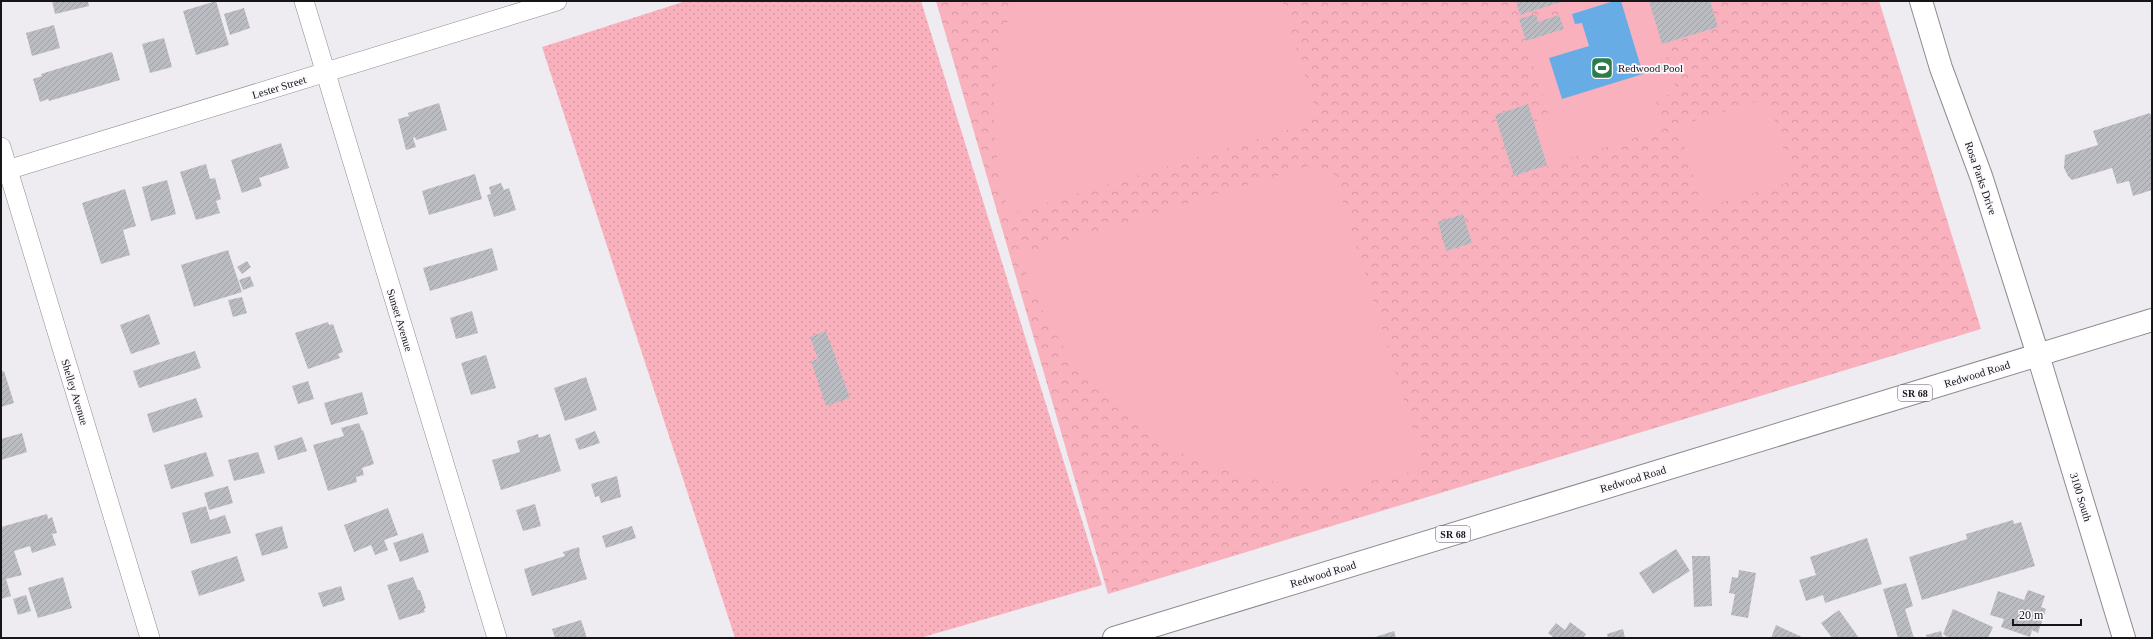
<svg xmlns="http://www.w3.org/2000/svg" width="2153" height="639" font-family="Georgia,serif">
  <defs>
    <pattern id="grass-dots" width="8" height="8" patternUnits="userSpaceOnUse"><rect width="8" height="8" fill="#fab1be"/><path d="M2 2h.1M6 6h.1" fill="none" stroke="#d697a3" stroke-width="1.8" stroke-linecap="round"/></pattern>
    <pattern id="park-crowns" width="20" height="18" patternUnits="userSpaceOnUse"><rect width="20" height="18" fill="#fab1be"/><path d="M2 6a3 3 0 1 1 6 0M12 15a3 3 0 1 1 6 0" fill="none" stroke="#d697a3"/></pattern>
    <pattern id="building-hatch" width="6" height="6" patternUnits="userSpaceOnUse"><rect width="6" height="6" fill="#bbbcc2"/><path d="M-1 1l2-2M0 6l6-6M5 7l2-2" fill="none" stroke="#a0a1a6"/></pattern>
  </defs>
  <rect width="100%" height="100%" fill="#eeebf1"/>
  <polygon fill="url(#grass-dots)" points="686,1 921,1 1102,585 920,638 735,638 542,47"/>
  <polygon fill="url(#park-crowns)" points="936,1 1879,1 1981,329 1108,594"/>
  <g fill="#fab1be">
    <path d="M 1015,1 L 1282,1 L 1314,105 L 1303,125 L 1010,214 C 988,146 987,68 1015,1 Z"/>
    <polygon points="1565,1 1649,1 1677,92 1655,99 1664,129 1514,176 1495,115 1528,104 1533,122 1549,117 1519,19 1536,14 1538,22 1559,15 1556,4"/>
    <polygon points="1768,98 1793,181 1703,208 1678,126"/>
    <path d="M 1315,164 L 1334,174 L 1425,468 C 1393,477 1360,485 1327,485 C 1178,487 1064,393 1020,255 Z"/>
  </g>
  <polygon fill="#68ace6" points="1614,1 1621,1 1643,74 1562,99 1549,58 1589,46 1582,23 1575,24 1572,14"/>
  <g fill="url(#building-hatch)">
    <polygon points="52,1 88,1 89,6 55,14"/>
    <polygon points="216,1 229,45 196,55 183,11"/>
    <polygon points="1516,1 1564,1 1520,15"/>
    <polygon points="1649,1 1710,1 1718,27 1662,44"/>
    <polygon points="244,8 250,28 230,35 224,14"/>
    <polygon points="1536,14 1538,22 1559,15 1564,29 1526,41 1519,19"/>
    <polygon points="54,25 60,48 32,56 26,33"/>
    <polygon points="164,38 172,67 150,73 142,44"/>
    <polygon points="112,52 120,80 49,101 48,99 40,102 33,79 42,76 41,74"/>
    <polygon points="439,103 447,130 416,140 415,137 413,138 416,147 406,150 398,119 409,116 408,113"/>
    <polygon points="1528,104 1547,165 1514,176 1495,115"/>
    <polygon points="2150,113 2152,118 2152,190 2133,196 2129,181 2117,184 2112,168 2072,180 2068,176 2064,168 2065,155 2098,145 2093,131"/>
    <polygon points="281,143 289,168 259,178 262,186 242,193 231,160"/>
    <polygon points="206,164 210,179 215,178 221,199 216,201 220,213 196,220 180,172"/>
    <polygon points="475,174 482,199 429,215 422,191"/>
    <polygon points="167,180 176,214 151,221 142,187"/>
    <polygon points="501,183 504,190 509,188 516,210 494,217 487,195 491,194 489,187"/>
    <polygon points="125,189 136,226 123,230 130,255 101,264 82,203"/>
    <polygon points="1463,214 1472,243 1446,251 1438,222"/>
    <polygon points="492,248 498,270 430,291 423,268"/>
    <polygon points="228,250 242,292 194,307 181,265"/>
    <polygon points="247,261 251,267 242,274 237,267"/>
    <polygon points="250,276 254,286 243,290 239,280"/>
    <polygon points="242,297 247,313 233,317 228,300"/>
    <polygon points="472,311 478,333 456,339 450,318"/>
    <polygon points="149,314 160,344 131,354 120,325"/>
    <polygon points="328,322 329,325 333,324 343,352 338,354 340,358 308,369 295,333"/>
    <polygon points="826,331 850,398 826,406 811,361 818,359 810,337"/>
    <polygon points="195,351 201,368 139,388 133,371"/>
    <polygon points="486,355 496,388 471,395 461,363"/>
    <polygon points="4,371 14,403 1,407 1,372"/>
    <polygon points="586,377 597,410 565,421 554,388"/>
    <polygon points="308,381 314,399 298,404 292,386"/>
    <polygon points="362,392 368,414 331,425 324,403"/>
    <polygon points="196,398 203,417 153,433 147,414"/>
    <polygon points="359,423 362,431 363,430 374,464 362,468 364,475 356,477 357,482 328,491 313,445 344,436 341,428"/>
    <polygon points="595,431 600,443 579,450 575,439"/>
    <polygon points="22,433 27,452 1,460 1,439"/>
    <polygon points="538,434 539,438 550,434 561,471 501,490 492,460 520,452 517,441"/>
    <polygon points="302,437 307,451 278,460 274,446"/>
    <polygon points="206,452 214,476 171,489 164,465"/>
    <polygon points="258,452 265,473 234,481 228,460"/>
    <polygon points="617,476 621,497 601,503 599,496 595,497 591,484"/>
    <polygon points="228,486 233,503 209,510 204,493"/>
    <polygon points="535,504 541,526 523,531 516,510"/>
    <polygon points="206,506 210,520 225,515 231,533 191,544 182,513"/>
    <polygon points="388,508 398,535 384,540 388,550 375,555 371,545 354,552 344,525"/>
    <polygon points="47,514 48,519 52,517 57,533 52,534 56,545 32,553 30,546 14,551 22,575 6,579 11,596 1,599 1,527"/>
    <polygon points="2013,520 2014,524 2021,522 2035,566 1922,600 1909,557 1967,539 1966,534"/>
    <polygon points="282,526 288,548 262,556 255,534"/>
    <polygon points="632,526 636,538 606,548 602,536"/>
    <polygon points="423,533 429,552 400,562 393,543"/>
    <polygon points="1867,538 1882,584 1825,603 1823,595 1806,601 1799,580 1816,575 1810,557"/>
    <polygon points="579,547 580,553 579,553 587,579 532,596 524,569 565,556 563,552"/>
    <polygon points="1676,549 1690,571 1653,594 1639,573"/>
    <polygon points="237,556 245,581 199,596 191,571"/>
    <polygon points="1692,556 1710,556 1712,606 1694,607"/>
    <polygon points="1739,570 1756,573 1748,618 1731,615 1735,594 1729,593 1732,577 1738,578"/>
    <polygon points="63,577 72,608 38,618 28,588"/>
    <polygon points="413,577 418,590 420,590 426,608 424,609 425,612 399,620 387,585"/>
    <polygon points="1906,583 1913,606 1905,609 1914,638 1898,638 1883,589"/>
    <polygon points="341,586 345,600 323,607 318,593"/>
    <polygon points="2028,590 2045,596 2041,607 2046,609 2038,633 2032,630 2030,637 2001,627 2004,619 1990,615 1998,591 2024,600"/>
    <polygon points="26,595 31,611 18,615 13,599"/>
    <polygon points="1953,609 1993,627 1988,638 1949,638 1943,634"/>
    <polygon points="1839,610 1859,638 1832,638 1821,623"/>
    <polygon points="581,620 587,638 555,638 552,629"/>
    <polygon points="1570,622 1586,634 1583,638 1554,638 1548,633 1556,623 1565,630"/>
    <polygon points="1776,625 1804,638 1771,638"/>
    <polygon points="1623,629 1625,638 1608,638 1607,634"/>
    <polygon points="1394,631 1396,638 1372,638"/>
    <polygon points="1941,631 1943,638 1927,638 1926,635"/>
  </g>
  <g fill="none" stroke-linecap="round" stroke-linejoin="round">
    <g stroke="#8d8b90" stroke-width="20">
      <g id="minor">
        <polyline points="304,1 497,638"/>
        <polyline points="1,147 150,638"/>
        <polyline points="1,172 557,1"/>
      </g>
    </g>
    <g stroke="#8d8b90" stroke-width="24">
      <polyline id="tertiary" points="1921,1 1941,68 1981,176 2038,355"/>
    </g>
    <g stroke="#8d8b90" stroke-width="24">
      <polyline id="secondary" points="2038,355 2124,638"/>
    </g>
    <g stroke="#8d8b90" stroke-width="24">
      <polyline id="primary" points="1114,638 2152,320"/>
    </g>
    <use href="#minor" stroke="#fff" stroke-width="19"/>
    <use href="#tertiary" stroke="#fff" stroke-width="22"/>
    <use href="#secondary" stroke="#fff" stroke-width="22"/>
    <use href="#primary" stroke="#fff" stroke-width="22"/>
  </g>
  <defs>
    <g id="stadium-square" transform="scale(1.15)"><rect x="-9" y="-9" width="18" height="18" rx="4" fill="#2c7c4c" stroke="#fbf8fe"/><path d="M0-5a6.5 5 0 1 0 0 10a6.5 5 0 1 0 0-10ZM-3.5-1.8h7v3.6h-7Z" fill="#fff"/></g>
  </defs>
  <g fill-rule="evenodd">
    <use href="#stadium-square" x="1602" y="68"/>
  </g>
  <g text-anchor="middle" stroke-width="3.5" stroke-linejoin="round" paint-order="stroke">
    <g fill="#fbf8fe" stroke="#5b595c" stroke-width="1">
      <rect x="1898" y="385" width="34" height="16" rx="3"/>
      <rect x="1436" y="526" width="34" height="16" rx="3"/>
    </g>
    <g font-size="10" font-weight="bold" fill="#161517">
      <text x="1915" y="397">SR 68</text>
      <text x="1453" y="538">SR 68</text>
    </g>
    <g font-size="11" fill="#161517" stroke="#fbf8fe" text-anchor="start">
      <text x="1618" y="72">Redwood Pool</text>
    </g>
    <g font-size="11" fill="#161517" stroke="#fbf8fe">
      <text transform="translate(279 87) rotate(-17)" y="4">Lester Street</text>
      <text transform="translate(1981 178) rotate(71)" y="4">Rosa Parks Drive</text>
      <text transform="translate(400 320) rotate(73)" y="4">Sunset Avenue</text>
      <text transform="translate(1977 374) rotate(-17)" y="4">Redwood Road</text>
      <text transform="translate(75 392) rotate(73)" y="4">Shelley Avenue</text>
      <text transform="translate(1633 479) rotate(-17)" y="4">Redwood Road</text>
      <text transform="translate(2081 497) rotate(73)" y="4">3100 South</text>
      <text transform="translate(1323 574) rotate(-17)" y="4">Redwood Road</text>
    </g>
  </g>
  <rect width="2153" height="639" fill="none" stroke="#161517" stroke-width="4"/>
  <path d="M2013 619v6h68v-6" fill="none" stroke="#161517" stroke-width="2"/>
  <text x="2019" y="619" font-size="12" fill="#161517" stroke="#fbf8fe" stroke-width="3" paint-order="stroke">20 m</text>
</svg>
